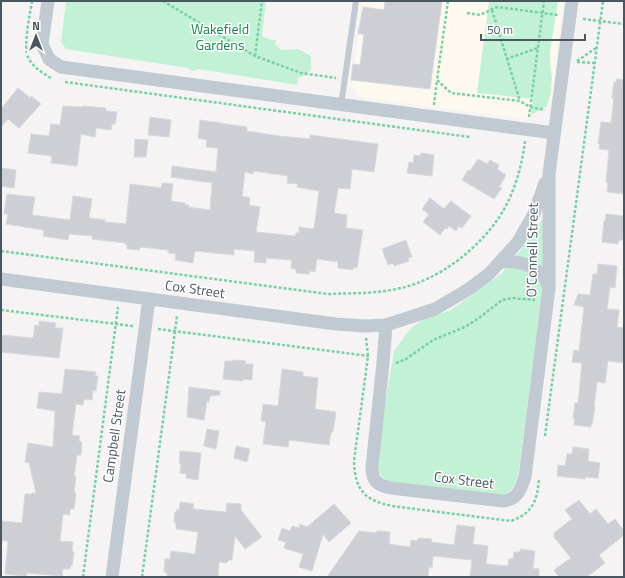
<svg xmlns="http://www.w3.org/2000/svg" width="625" height="578" font-family="'Titillium Web',sans-serif">
  <rect width="100%" height="100%" fill="#f5f3f3"/>
  <polygon fill="#fdf9ef" points="363,1 563,1 554,78 553,94 547,107 527,119 364,98 358,96 353,89 352,83"/>
  <g fill="#c3f1d5">
    <polygon points="66,1 266,1 262,36 268,39 276,40 275,44 281,50 298,49 311,56 311,70 304,76 298,78 297,85 198,69 192,71 188,68 66,49 61,42"/>
    <polygon points="489,1 558,1 550,52 550,63 552,78 551,92 547,106 531,115 533,99 477,93"/>
    <path d="M 545,220 L 542,294 L 518,477 C 514,487 510,494 499,495 L 393,482 C 386,480 382,478 379,471 L 382,421 L 394,351 L 410,329 L 422,320 L 451,310 L 501,274 L 522,249 L 541,221 Z"/>
  </g>
  <g fill="#cdcfd5" stroke="#d7d9de" fill-rule="evenodd">
    <polygon points="385,1 442,1 430,89 351,80 353,64 360,65 364,34 358,34 363,7 384,10"/>
    <polygon points="617,79 624,80 624,194 607,192 608,183 606,182 609,150 599,149 600,144 598,144 601,122 611,123 614,98 612,98 614,82 616,82"/>
    <polygon points="18,88 30,98 31,96 41,104 19,128 8,119 1,127 1,109"/>
    <polygon points="63,106 82,107 83,106 106,108 106,111 117,112 115,124 112,124 111,130 96,128 95,137 81,134 77,166 51,163 52,156 28,153 31,134 49,136 51,124 60,125"/>
    <polygon points="150,117 171,120 169,137 148,135"/>
    <path d="M 200,120 L 247,127 L 247,131 L 279,136 L 310,139 L 310,135 L 378,144 L 374,172 L 352,169 L 350,189 L 338,188 L 338,189 L 334,213 L 347,215 L 346,228 L 363,230 L 357,268 L 353,267 L 353,270 L 338,268 L 338,262 L 317,259 L 315,272 L 310,271 L 309,274 L 296,273 L 296,269 L 291,268 L 292,260 L 266,258 L 266,263 L 254,262 L 255,251 L 234,249 L 234,255 L 195,251 L 193,263 L 175,260 L 176,254 L 168,253 L 168,250 L 140,247 L 139,250 L 127,249 L 127,245 L 125,244 L 125,243 L 92,239 L 92,236 L 69,234 L 68,240 L 43,236 L 44,230 L 6,224 L 8,214 L 4,214 L 7,194 L 35,197 L 32,215 L 70,220 L 73,196 L 92,199 L 89,218 L 105,220 L 105,222 L 126,224 L 130,184 L 161,188 L 162,183 L 173,184 L 171,201 L 185,203 L 185,205 L 189,205 L 188,207 L 210,210 L 212,183 L 171,177 L 172,166 L 216,172 L 218,148 L 206,147 L 207,140 L 198,138 ZM 254,171 L 288,176 L 287,183 L 298,184 L 297,187 L 319,191 L 314,229 L 299,227 L 299,233 L 296,233 L 295,236 L 256,232 L 260,207 L 249,205 L 250,198 L 242,196 L 245,172 L 253,174 Z"/>
    <polygon points="135,139 148,140 146,157 134,157"/>
    <polygon points="421,153 434,155 432,176 407,173 409,162 413,163 414,155 420,156"/>
    <polygon points="478,159 487,164 490,160 499,165 497,169 506,175 499,187 502,188 494,199 462,180 468,170 470,171"/>
    <polygon points="1,168 16,170 14,188 1,186"/>
    <polygon points="430,198 444,209 451,201 471,216 462,228 459,226 456,231 449,226 447,229 445,228 440,235 423,222 429,214 422,209"/>
    <polygon points="606,214 624,216 624,240 619,240 618,244 602,242 604,221 605,221"/>
    <polygon points="406,240 412,257 408,258 409,261 394,266 393,263 388,265 382,249"/>
    <polygon points="598,264 617,266 615,288 610,287 607,309 619,310 617,327 624,328 624,363 608,361 605,383 597,382 597,383 594,406 595,407 592,425 591,425 591,427 574,425 575,419 573,419 575,403 578,403 582,363 572,362 574,350 579,351 584,307 574,305 578,294 590,295 593,274 597,274"/>
    <polygon points="39,321 56,323 55,328 63,328 59,358 1,352 1,335 33,338 35,325 39,326"/>
    <polygon points="233,360 246,361 245,364 253,364 252,380 243,379 243,381 223,379 225,361 232,361"/>
    <polygon points="65,369 96,372 95,376 98,376 96,391 93,390 92,400 84,399 83,405 76,404 72,435 80,436 79,441 82,442 81,455 77,455 74,476 76,476 74,493 76,493 74,509 70,509 70,515 63,514 60,541 73,542 72,551 74,552 72,566 70,566 70,569 63,569 62,576 27,573 26,576 5,574 8,541 1,540 1,521 22,523 25,494 31,494 32,493 36,493 29,463 25,462 28,443 53,447 55,411 37,408 39,392 62,394"/>
    <polygon points="282,369 303,372 303,376 318,378 315,409 336,412 333,432 331,432 329,445 289,440 288,447 263,444 266,422 261,421 263,404 278,406"/>
    <polygon points="189,387 220,391 220,395 210,396 209,402 207,401 204,420 187,417"/>
    <polygon points="207,429 219,431 216,449 204,446"/>
    <polygon points="236,446 250,449 247,462 234,458"/>
    <polygon points="573,447 589,449 588,461 600,463 598,478 586,477 585,479 557,476 558,465 565,466 567,454 572,454"/>
    <polygon points="180,451 201,453 198,480 186,478 187,474 180,473 181,464 179,463"/>
    <polygon points="579,500 590,514 596,509 608,524 615,519 624,531 624,535 599,555 605,563 587,577 559,577 554,570 571,558 554,537 554,533 572,519 565,510"/>
    <polygon points="180,502 194,504 193,509 226,512 227,503 241,504 241,510 262,537 245,549 235,536 232,560 229,560 226,563 219,562 218,577 167,577 167,573 164,572 165,559 170,559 171,551 195,554 198,532 176,529 176,523 174,523 175,512 176,512 177,509 179,510"/>
    <polygon points="334,504 351,523 329,542 323,534 312,571 299,567 303,554 284,548 286,542 278,540 282,528 290,531 292,526 299,528 300,524 307,527"/>
    <polygon points="457,525 475,527 473,544 488,546 486,564 508,566 509,559 513,559 514,552 520,552 520,549 535,551 533,568 532,568 539,569 539,577 470,577 472,560 433,556 432,568 429,567 428,577 327,577 359,531 376,533 377,531 390,532 389,544 410,547 411,540 417,541 418,538 432,539 431,542 454,545"/>
  </g>
  <g fill="none" stroke-linecap="round" stroke-linejoin="round">
    <g stroke="#7ad0a6" stroke-width="2.5" stroke-dasharray="3 2" stroke-linecap="butt">
      <path d="M 32,1 C 30,14 23,46 28,57 C 32,66 42,73 51,78"/>
      <polyline points="163,1 255,56 301,73 336,78"/>
      <polyline points="448,1 437,80 451,93 520,101 530,107 545,110"/>
      <polyline points="492,10 520,101"/>
      <polyline points="467,13 480,15 497,7 558,15"/>
      <polyline points="583,19 624,24"/>
      <polyline points="255,56 262,1"/>
      <polyline points="506,59 538,48"/>
      <polyline points="577,61 596,48"/>
      <polyline points="577,62 594,63"/>
      <polyline points="65,82 470,137"/>
      <polyline points="434,105 437,80"/>
      <polyline points="529,117 544,1"/>
      <path d="M 1,251 L 328,294 C 352,293 377,294 401,288 C 440,279 478,249 500,216 C 514,194 522,167 525,141"/>
      <polyline points="1,310 133,326"/>
      <polyline points="158,329 369,356"/>
      <path d="M 366,338 L 368,356 L 354,461 C 355,490 364,500 392,506 L 511,521 C 533,513 537,501 539,479"/>
      <polyline points="396,363 406,359 433,340 465,327 479,318 502,300 513,298 535,300"/>
      <polyline points="545,436 603,1"/>
      <polyline points="83,577 118,307"/>
      <polyline points="142,577 177,316"/>
    </g>
    <polyline stroke="#c1cad2" stroke-width="6" points="341,105 356,1"/>
    <g stroke="#c1cad2" stroke-width="13">
      <polyline points="48,1 42,44 49,59 61,67 554,133"/>
      <path d="M 500,262 C 516,260 532,264 543,276 C 546,279 547,284 549,288"/>
      <polyline points="1,279 336,324 364,326 386,325 435,309 469,289 489,274 518,242 534,214 545,183"/>
      <path d="M 386,325 L 383,363 L 372,467 C 372,481 377,485 391,488 L 503,501 C 517,500 521,489 525,477 L 549,288 L 549,174 L 572,1"/>
      <polyline points="112,577 149,299"/>
    </g>
  </g>
  <g text-anchor="middle" stroke-width="3" stroke-linejoin="round" paint-order="stroke">
    <g font-size="14" fill="#17864f" stroke="#fff">
      <text x="220" y="34">Wakefield<tspan x="220" dy="16">Gardens</tspan></text>
    </g>
    <g font-size="14" fill="#4a5661" stroke="#fff">
      <text transform="translate(532 250) rotate(-89)" y="5">O'Connell Street</text>
      <text transform="translate(195 289) rotate(8)" y="5">Cox Street</text>
      <text transform="translate(114 436) rotate(-82)" y="5">Campbell Street</text>
      <text transform="translate(464 480) rotate(7)" y="5">Cox Street</text>
    </g>
  </g>
  <rect width="625" height="578" fill="none" stroke="#4a5661" stroke-width="4"/>
  <g transform="translate(36 36)" stroke="#ffffff" stroke-width="3" paint-order="stroke">
  <path d="M0-3L7 15L0 10L-7 15Z" fill="#4a5661"/>
  <text y="-6" font-size="11" font-weight="bold" text-anchor="middle" fill="#4a5661">N</text>
  </g>
  <path d="M481 34v6h104v-6" fill="none" stroke="#4a5661" stroke-width="2"/>
  <text x="487" y="34" font-size="12" fill="#4a5661" stroke="#ffffff" stroke-width="3" paint-order="stroke">50 m</text>
</svg>
